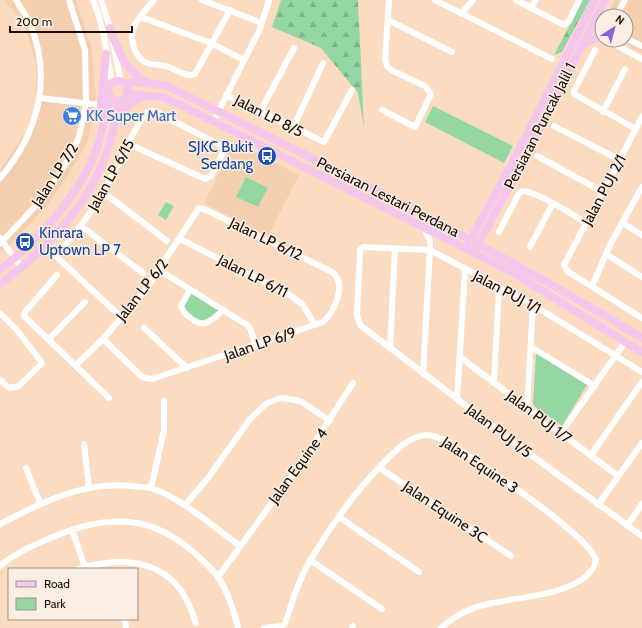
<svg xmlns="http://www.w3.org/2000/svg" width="642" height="628" font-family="Cabin,sans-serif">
  <defs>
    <pattern id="forest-firs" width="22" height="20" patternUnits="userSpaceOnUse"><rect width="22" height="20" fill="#94d7a3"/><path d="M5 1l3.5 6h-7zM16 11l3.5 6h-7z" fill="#7fb78b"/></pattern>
  </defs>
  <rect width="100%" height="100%" fill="#fcdcc1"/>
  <g fill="#f4cfae">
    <polygon points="4,0 76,0 92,49 96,98 87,143 67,177 47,205 13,242 0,253 0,170 24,135 35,110 36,73 35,59 23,21"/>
    <polygon points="615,0 642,0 642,53 617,40 626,40 626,16 607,16"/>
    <polygon points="234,143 299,175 268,236 204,203"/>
  </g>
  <g fill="url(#forest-firs)">
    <polygon points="281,0 358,0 364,128 358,93 321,48 272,27"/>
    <polygon points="583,0 590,0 562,52 554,55"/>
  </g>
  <g fill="#94d7a3">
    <polygon points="433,106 513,146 504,163 425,122"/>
    <polygon points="246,177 268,188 258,207 236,197"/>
    <polygon points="166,202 174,206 166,220 158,215"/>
    <path d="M 191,293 L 220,309 C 213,316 208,320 198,321 L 185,310 L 183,305 Z"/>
    <polygon points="536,354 538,354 587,385 562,426 533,405"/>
  </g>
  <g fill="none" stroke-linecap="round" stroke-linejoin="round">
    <g stroke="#fff" stroke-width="6">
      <path d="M 93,0 C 104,26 107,55 112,83"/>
      <polyline points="101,0 111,31"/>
      <path d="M 154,0 C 142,15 126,27 134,48 C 136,53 139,59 145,62 C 152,66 161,64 169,67 C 176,70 188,78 195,74 L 230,10"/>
      <polyline points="202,0 262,23"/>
      <polyline points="435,0 552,59"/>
      <polyline points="516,0 564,25 569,21 579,0"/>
      <polyline points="531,8 536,0"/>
      <polyline points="461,14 473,0"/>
      <polyline points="616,16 625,0"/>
      <polyline points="141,17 211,43 244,60"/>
      <polyline points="388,20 452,52"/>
      <polyline points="626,38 642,46"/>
      <polyline points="606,40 642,59"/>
      <polyline points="113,44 121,82"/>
      <polyline points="595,50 574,91 574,94 636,129"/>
      <polyline points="226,95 324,142 352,90"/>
      <polyline points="40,98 101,105"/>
      <polyline points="382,110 415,127 431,94 425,86 391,70 387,66 385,60 389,0"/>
      <polyline points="260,112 294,48"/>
      <polyline points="603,112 625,69"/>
      <polyline points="642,117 564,265 567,271 642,318"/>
      <polyline points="213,122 260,29 269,0"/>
      <polyline points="554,126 620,160"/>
      <polyline points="293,128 323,63"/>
      <polyline points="537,156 603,192"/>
      <path d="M 0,178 C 39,133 53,77 29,21 C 25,14 20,7 16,0"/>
      <polyline points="103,192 167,241"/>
      <polyline points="623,223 642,235"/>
      <polyline points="81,226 143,273"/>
      <path d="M 499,232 L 518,195 L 522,191 C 537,191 572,214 586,223"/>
      <polyline points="0,238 21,267"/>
      <polyline points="180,239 290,295 303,305 315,325"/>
      <polyline points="0,244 42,199 68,160 79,137 86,103 85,50 69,0"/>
      <polyline points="44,245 121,317"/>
      <polyline points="530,247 553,203"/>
      <polyline points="606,254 642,277"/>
      <path d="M 56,256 C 74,235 90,215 104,191 C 119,166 129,135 147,112 L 154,111 L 222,146 L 224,151 L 211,176 L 205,179 L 129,144"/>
      <polyline points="159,270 247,325 250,328 256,345"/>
      <polyline points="57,275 25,312 24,316 109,398"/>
      <polyline points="592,286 610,245 642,187"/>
      <path d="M 190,290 L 181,306 C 182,311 185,313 188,316 C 204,330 210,322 223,310"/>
      <polyline points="144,328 187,368"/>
      <polyline points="49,339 85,302"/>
      <polyline points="531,347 595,386"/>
      <polyline points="390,348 395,249"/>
      <polyline points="460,357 618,476"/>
      <path d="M 76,365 L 103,339 L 148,286 L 199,208 L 206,210 L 332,272 C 348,284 334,312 323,322 L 152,379 L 145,378 L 141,376 L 103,339"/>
      <polyline points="642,372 533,305 430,250 363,247 360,250 357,315 360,325 523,449 642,536"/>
      <polyline points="423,374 430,250 430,241 424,228"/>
      <polyline points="0,380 9,388 19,386 42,363 17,330 1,314"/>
      <polyline points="494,383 499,287"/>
      <polyline points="457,399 465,270"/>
      <polyline points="527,408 533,305"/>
      <polyline points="561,433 625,342"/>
      <polyline points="84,444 89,488"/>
      <polyline points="591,455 642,382"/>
      <polyline points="26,468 40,503"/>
      <polyline points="380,468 511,556"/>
      <polyline points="151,488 164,430 164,401"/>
      <polyline points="185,505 208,478 250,419 267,403 281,398 295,400 302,402 330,421"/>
      <polyline points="598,505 642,443"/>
      <polyline points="339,517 419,572"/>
      <path d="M 0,524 C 42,502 85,481 132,486 C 138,487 145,487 151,488 C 180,497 215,528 240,546"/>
      <polyline points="627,526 642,504"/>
      <polyline points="72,530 85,567"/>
      <polyline points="310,560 382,609"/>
      <path d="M 0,566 C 15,553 34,545 53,537 C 70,530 90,523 109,522 C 145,519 171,532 197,555 C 204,562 213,569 218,577 C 228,592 234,611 238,628"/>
      <path d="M 78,569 C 114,558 155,557 180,589 C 187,599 192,611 196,623"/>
      <polyline points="218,577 306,456 353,383"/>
      <polyline points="125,619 126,628"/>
      <path d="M 264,628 L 282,626 L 285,624 C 292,602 299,579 311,559 C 334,520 367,476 401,446 C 421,432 429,432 450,443 C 478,462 588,534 596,560 C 589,595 516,597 487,604 C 470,608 454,616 441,628"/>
      <polyline points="352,628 353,626"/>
    </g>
    <g stroke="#f4c6ec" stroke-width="8">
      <polyline points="593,22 596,29 602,37"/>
      <path d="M 110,28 C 118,50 124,70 146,81"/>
      <polyline points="581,46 594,39 602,38"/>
      <circle cx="118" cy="91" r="10"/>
      <path d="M 125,84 L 134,82 L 165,85 C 326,165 488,244 642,338"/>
      <polyline points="127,94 162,97 177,103 512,272 642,352"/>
      <path d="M 119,117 C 125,106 133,100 145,96"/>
      <polyline points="103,119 101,105 106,54"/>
      <polyline points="469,242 507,173 595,0"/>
      <polyline points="476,248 513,180 605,0"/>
      <path d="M 0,270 C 40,238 77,199 96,151 C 102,134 105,115 111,98"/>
      <path d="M 0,284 C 44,252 88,206 106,154 C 112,137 116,118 120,101"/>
    </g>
  </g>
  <defs>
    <g id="supermarket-disc" transform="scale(1)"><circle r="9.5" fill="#3f7fe0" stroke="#faede3"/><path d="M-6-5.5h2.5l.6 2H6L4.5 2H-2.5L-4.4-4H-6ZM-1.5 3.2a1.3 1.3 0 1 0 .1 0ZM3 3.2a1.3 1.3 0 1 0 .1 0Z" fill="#fff"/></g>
    <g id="bus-disc" transform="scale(1)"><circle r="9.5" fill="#1a4fb4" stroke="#faede3"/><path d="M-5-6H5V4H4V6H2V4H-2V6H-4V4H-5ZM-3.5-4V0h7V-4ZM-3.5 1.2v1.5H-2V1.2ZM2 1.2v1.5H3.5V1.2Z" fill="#fff"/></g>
  </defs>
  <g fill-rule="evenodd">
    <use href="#supermarket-disc" x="72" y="116"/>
    <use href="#bus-disc" x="267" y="156"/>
    <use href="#bus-disc" x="25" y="242"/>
  </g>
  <g text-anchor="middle" stroke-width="3" stroke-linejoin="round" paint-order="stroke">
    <g font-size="15" fill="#366cbe" stroke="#faede3" text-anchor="start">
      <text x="86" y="121">KK Super Mart</text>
    </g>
    <g font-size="15" fill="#180e05" stroke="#faede3">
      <text transform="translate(269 116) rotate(27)" y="5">Jalan LP 8/5</text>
      <text transform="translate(540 126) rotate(-63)" y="5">Persiaran Puncak Jalil 1</text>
      <text transform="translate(55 175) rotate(-57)" y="5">Jalan LP 7/2</text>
      <text transform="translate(111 175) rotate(-61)" y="5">Jalan LP 6/15</text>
      <text transform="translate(604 190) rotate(-62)" y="5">Jalan PUJ 2/1</text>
      <text transform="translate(388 197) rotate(27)" y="5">Persiaran Lestari Perdana</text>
      <text transform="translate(266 239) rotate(26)" y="5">Jalan LP 6/12</text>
      <text transform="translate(253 276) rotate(27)" y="5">Jalan LP 6/11</text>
      <text transform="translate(142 290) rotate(-52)" y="5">Jalan LP 6/2</text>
      <text transform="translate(507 292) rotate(28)" y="5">Jalan PUJ 1/1</text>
      <text transform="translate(260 344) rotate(-19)" y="5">Jalan LP 6/9</text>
      <text transform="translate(539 417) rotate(37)" y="5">Jalan PUJ 1/7</text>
      <text transform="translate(499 431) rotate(37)" y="5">Jalan PUJ 1/5</text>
      <text transform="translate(480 465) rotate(34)" y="5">Jalan Equine 3</text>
      <text transform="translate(298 466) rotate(-54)" y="5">Jalan Equine 4</text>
      <text transform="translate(445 512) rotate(34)" y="5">Jalan Equine 3C</text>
    </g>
    <g font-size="15" fill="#164399" stroke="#faede3" text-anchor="end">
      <text x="253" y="152">SJKC Bukit<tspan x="253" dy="17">Serdang</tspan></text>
      <text x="39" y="238" text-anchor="start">Kinrara<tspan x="39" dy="17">Uptown LP 7</tspan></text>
    </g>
  </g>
  <rect x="8" y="568" width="130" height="52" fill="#faede3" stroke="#a0948a"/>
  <rect x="16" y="581" width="20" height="6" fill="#f4c6ec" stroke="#a0948a"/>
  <text x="44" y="588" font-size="12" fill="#180e05">Road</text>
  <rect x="16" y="598" width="20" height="12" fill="#94d7a3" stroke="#a0948a"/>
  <text x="44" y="608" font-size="12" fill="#180e05">Park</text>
  <g transform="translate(614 28) rotate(36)"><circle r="19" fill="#faede3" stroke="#a0948a"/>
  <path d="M0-3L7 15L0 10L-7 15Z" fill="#8662dd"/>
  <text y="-6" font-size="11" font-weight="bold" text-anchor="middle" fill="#180e05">N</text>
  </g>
  <path d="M10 26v6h122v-6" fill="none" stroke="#180e05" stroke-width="2"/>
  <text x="16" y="26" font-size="12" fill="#180e05" stroke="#faede3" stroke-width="3" paint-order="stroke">200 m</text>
</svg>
